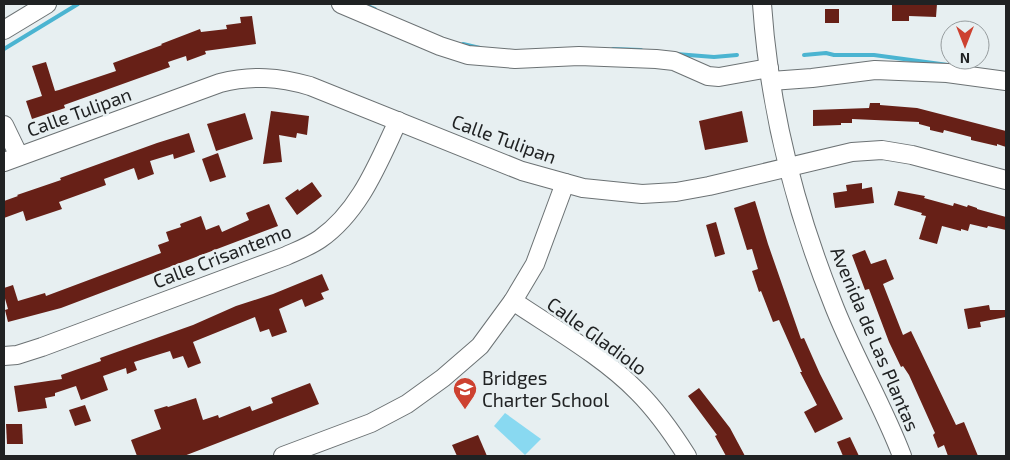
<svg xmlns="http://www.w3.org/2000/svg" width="1010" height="460" font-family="'Exo 2',sans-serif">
  <rect width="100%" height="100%" fill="#e7eff1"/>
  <polygon fill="#89d9f1" points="505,413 541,439 525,455 494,426"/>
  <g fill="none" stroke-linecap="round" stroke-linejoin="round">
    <g stroke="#4bb4d1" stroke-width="4">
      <polyline points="363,4 375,9"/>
      <polyline points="463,44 480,48"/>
      <polyline points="4,49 78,4"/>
      <polyline points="613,49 641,50"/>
      <polyline points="676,54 714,57 737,55"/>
      <polyline points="804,55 826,53 834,55 874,55 948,65"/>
    </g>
  </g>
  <g fill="#672017">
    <polygon points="892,4 937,4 936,17 909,16 909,21 892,21"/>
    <rect x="825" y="9" width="14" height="14"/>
    <polygon points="252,16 256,44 205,51 206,54 187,61 186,56 168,62 170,67 64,105 65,108 32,119 26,101 42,96 32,66 46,62 55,91 59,90 116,71 113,63 162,45 161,44 200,29 201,32 227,29 226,25 241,23 240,17"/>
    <polygon points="870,103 880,103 880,105 917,108 1006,131 1006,147 997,144 997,146 971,140 971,137 944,130 943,133 930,130 930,127 919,124 919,122 852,119 852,123 841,123 841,125 813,126 813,110 869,108"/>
    <polygon points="271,111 309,116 307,135 297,133 296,138 279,135 282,162 263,164"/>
    <polygon points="742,111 748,142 705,150 699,121"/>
    <polygon points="245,113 253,139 216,151 207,124"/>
    <polygon points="189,133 195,152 174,159 173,154 150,161 154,174 138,180 134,168 104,179 106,185 59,202 62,209 26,221 23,211 4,218 4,201 18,196 17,195 61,180 60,178 157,143"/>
    <polygon points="218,153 226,177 210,182 202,159"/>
    <polygon points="312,182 322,196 297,215 285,198 298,189 299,191"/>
    <polygon points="862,183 862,189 872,187 874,203 835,208 833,193 847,191 846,185"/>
    <polygon points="898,191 925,196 924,198 953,206 954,203 967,207 968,205 977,208 977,209 1006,217 1006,230 988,226 987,228 970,224 968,231 961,229 961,231 942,226 937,244 919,239 926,216 921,215 922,213 894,205"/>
    <polygon points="755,201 768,244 801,339 804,338 820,374 843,419 815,433 804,412 817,405 800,372 802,372 779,320 773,322 761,291 759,292 752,271 758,269 752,249 747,250 734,208"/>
    <polygon points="269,204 278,226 61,308 8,322 5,310 8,309 4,295 4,288 13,285 18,301 45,293 46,296 161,253 158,245 169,241 166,232 181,227 180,224 201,216 206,230 219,225 222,232 249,220 246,213"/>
    <polygon points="716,222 725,254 715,257 706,225"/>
    <polygon points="865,250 871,264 886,259 894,279 883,284 903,335 911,331 956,425 964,422 978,456 948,456 944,445 938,448 933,435 935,433 909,375 903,366 901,367 889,342 869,289 865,290 852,255"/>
    <polygon points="322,274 329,290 321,293 324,299 305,307 302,299 279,309 287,332 272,337 269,329 260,332 255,317 193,342 201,363 188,368 183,356 173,359 170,351 134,362 137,370 127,374 126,368 103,376 108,390 81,400 76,386 55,393 55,396 45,398 47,408 18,412 14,386 62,379 61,375 101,361 100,358 193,325 236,306 273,294"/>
    <polygon points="989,305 990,310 1006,310 1006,317 980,322 981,327 968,329 964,309"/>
    <polygon points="310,383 319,404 184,456 137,456 131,440 161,429 154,410 167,406 168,407 196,398 203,420 218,415 219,418 250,406 252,411 273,403 271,398"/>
    <polygon points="699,388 730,428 745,456 726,456 715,436 717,435 688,396"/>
    <polygon points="85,405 91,421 75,426 69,410"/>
    <polygon points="6,424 22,424 23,444 7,444"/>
    <polygon points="478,435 487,456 457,456 452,445"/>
    <polygon points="850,437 859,456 843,456 837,442"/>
  </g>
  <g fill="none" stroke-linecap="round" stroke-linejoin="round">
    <g stroke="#6c7274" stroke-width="20">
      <g id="minor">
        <polyline points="341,4 440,46 468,55 515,59 579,56 656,59 674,61 708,76 719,77 769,68"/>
        <path d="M 762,4 C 769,106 794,206 832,301 C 852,354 882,403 902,456"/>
        <polyline points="4,30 47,4"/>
        <polyline points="771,81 812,78 875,70 947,73 1006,81"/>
        <polyline points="4,125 19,156"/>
        <path d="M 4,162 L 220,83 C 252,75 279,77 310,86 L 522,171 L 583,188 L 642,194 L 676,192 L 709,186 L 852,152 L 882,150 L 912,155 L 1006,180"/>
        <path d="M 513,301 C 553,328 604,357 638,392 C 657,411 673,434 687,456"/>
        <path d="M 4,356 L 17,355 L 42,347 L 286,256 C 297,251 310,246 320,239 C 360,211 378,163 398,121"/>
        <polyline points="283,456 371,423 407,404 443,378 480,346 513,301 535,264 565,183"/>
      </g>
    </g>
    <use href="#minor" stroke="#fff" stroke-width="18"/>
  </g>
  <defs>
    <g id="school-pin" transform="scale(1.25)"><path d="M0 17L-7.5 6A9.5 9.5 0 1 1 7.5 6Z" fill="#cd4130" stroke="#e7eff1"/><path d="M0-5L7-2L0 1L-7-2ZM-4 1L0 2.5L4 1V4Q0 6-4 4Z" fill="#fff"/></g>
  </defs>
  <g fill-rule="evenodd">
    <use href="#school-pin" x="465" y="389"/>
  </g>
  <g text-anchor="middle" stroke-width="5" stroke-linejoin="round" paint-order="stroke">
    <g font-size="19" fill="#202223" stroke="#e7eff1">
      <text transform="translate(79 112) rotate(-20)" y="7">Calle Tulipan</text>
      <text transform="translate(504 139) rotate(20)" y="7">Calle Tulipan</text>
      <text transform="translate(222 256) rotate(-21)" y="7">Calle Crisantemo</text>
      <text transform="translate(597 336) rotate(36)" y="7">Calle Gladiolo</text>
      <text transform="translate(875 339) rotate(67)" y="7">Avenida de Las Plantas</text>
    </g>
    <g font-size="19" fill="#202223" stroke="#e7eff1" text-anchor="start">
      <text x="482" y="385">Bridges<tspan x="482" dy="22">Charter School</tspan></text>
    </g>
  </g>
  <rect width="1010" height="460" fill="none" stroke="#202223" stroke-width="10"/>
  <g transform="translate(965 45) rotate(180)"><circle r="24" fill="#e7eff1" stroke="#979d9f"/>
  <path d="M0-4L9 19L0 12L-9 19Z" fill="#cd4130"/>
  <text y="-8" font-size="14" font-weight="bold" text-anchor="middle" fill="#202223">N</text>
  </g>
</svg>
